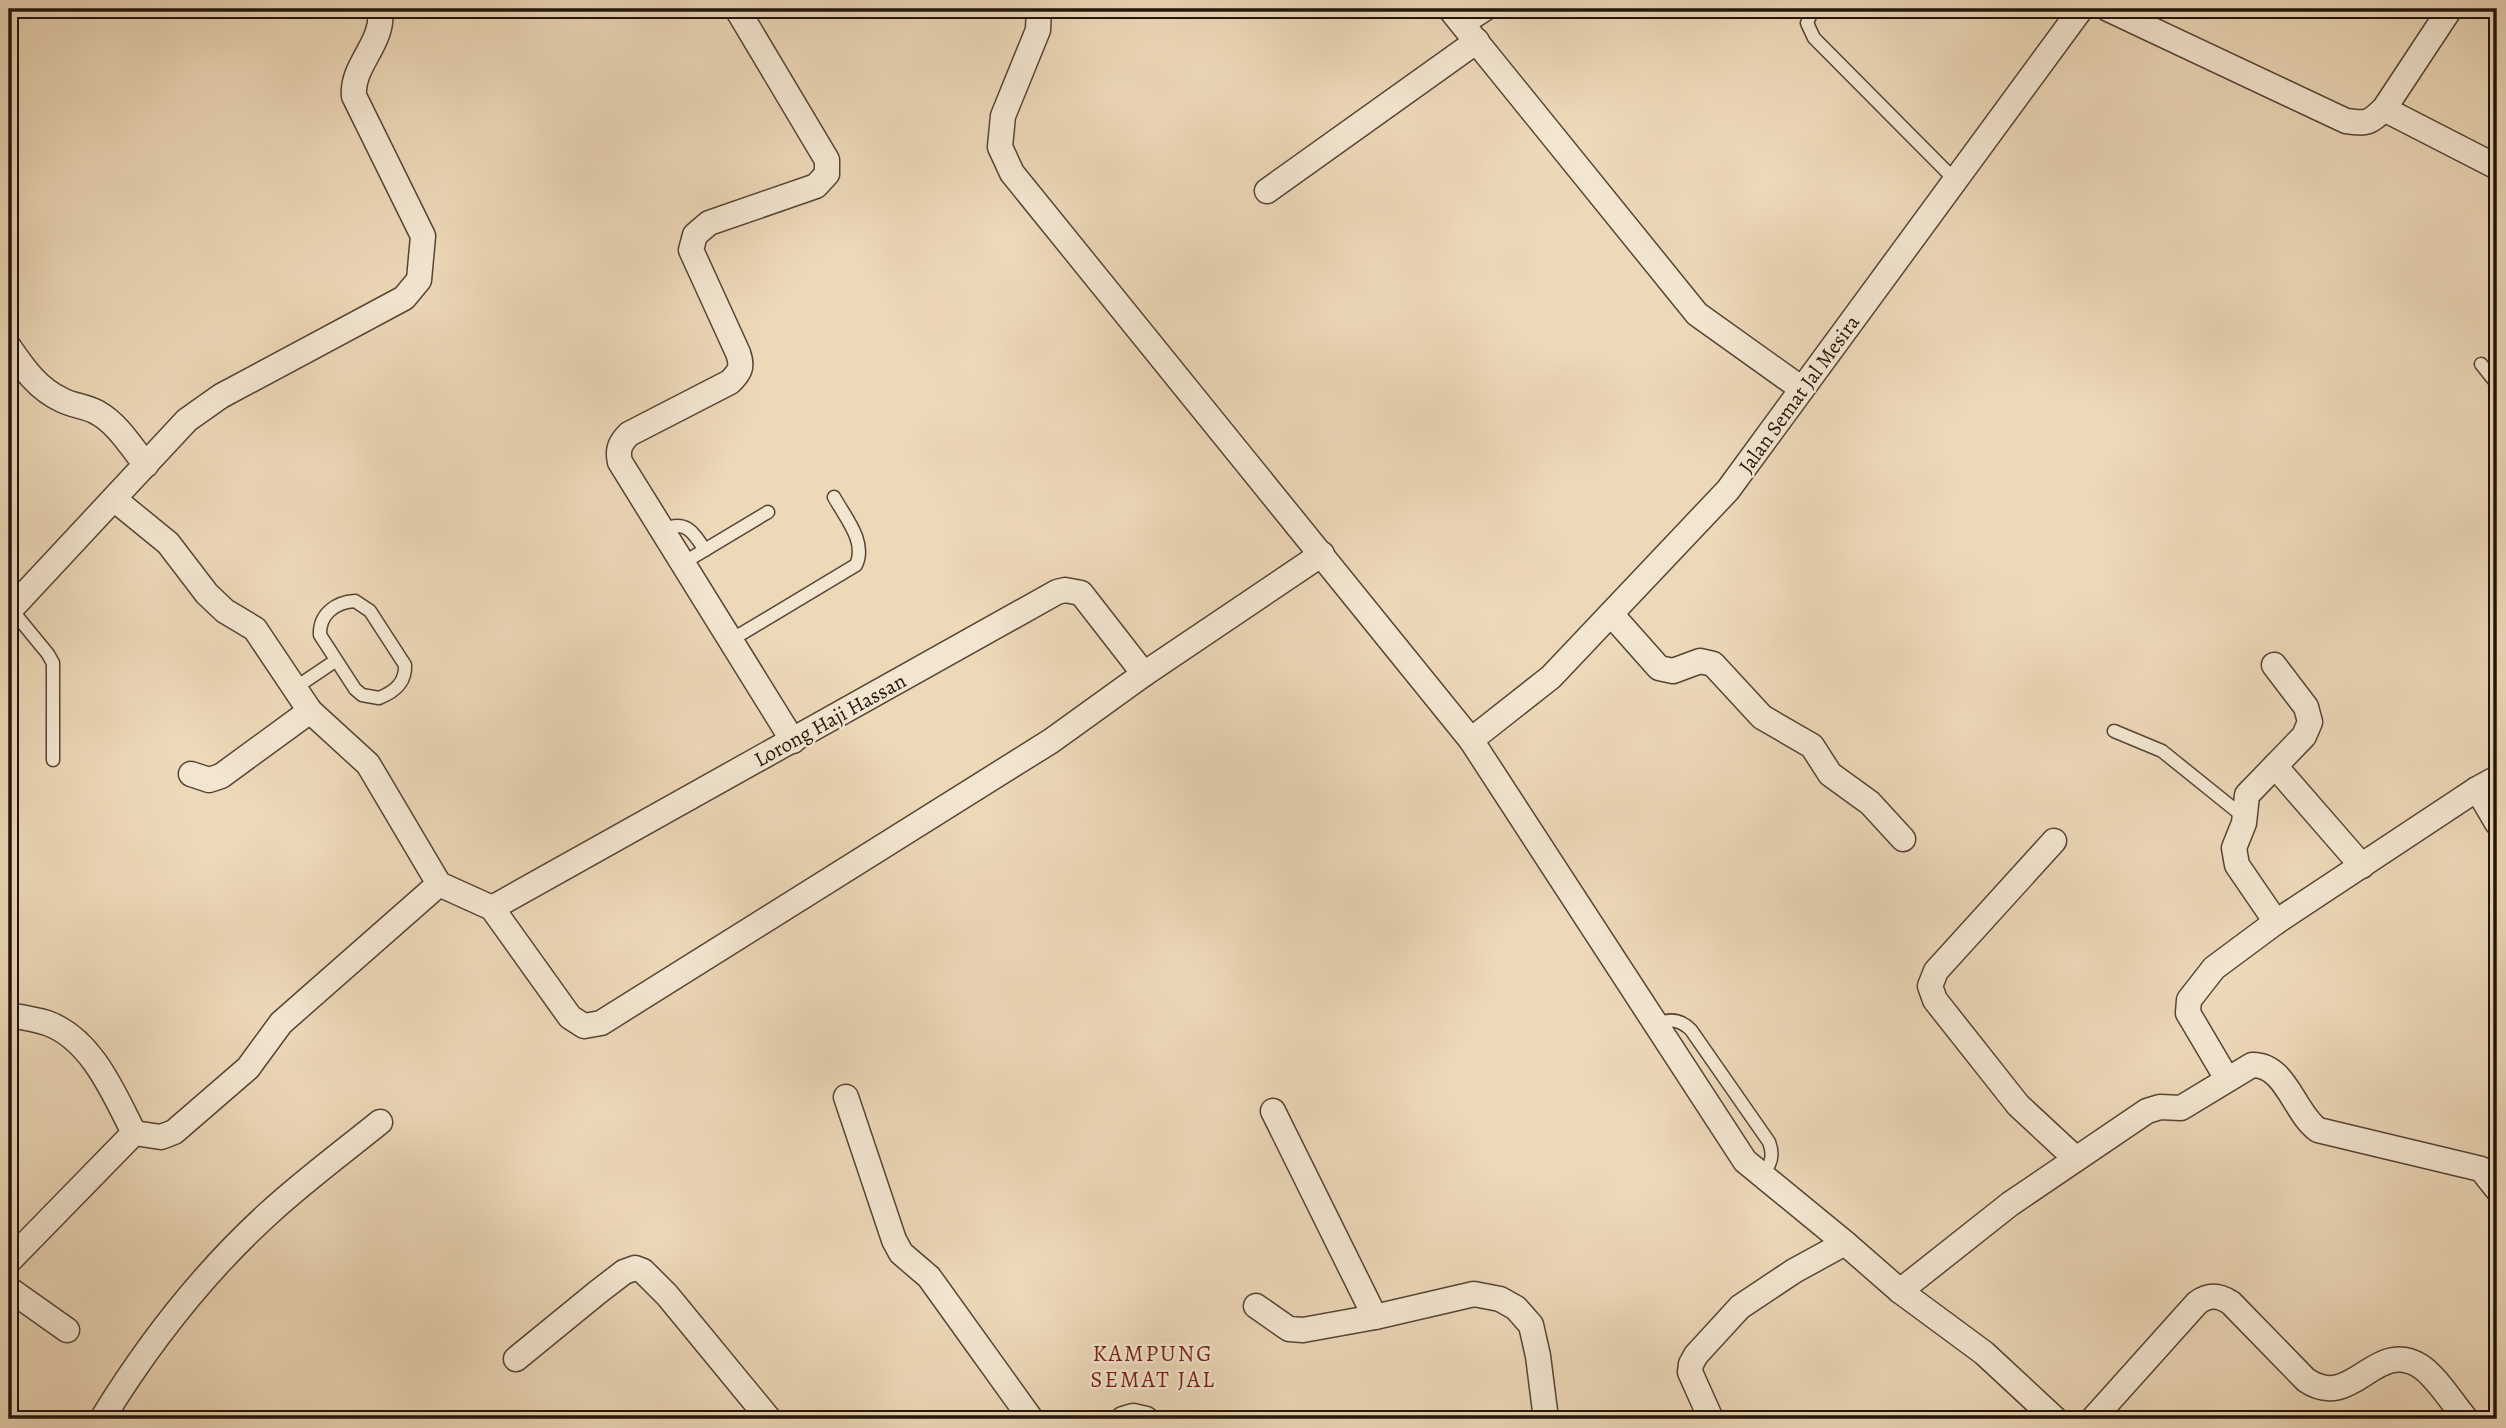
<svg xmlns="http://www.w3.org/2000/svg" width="2506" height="1428" font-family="Alegreya,serif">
  <rect width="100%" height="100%" fill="#edd8b8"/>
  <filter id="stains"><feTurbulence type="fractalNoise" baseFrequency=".00286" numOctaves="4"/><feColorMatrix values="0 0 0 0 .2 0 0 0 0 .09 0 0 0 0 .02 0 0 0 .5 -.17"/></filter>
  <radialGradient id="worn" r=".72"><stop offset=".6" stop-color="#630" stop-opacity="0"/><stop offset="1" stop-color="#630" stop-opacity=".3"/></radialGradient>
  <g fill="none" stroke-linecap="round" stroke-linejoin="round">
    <g stroke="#554536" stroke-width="15">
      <g id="lane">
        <polyline points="1813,9 1807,23 1814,38 1955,180"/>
        <polyline points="1466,28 1495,9"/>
        <polyline points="2481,364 2497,384"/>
        <path d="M 662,530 C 686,519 693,532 705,550"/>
        <polyline points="683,563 768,512"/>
        <path d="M 355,601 L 370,611 L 405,665 C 406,683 394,692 379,698 L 362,695 L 355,689 L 320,635 C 319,614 336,602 355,601 Z"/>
        <polyline points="11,609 48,654 53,663 53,760"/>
        <path d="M 731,640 L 856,565 C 867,542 845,517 834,497"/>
        <polyline points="295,688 335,661"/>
        <polyline points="2114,731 2162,751 2244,817"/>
        <path d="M 1656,1025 C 1669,1018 1680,1019 1691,1030 L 1769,1142 C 1774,1155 1772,1165 1761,1175"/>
      </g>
    </g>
    <g stroke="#554536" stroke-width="27">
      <g id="street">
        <path d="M 737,9 L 827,160 L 827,174 L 816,186 L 709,223 L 695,235 L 691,250 L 738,353 C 743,367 740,372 730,382 L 629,434 C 620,443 617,450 620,462 L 793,741"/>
        <polyline points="1039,9 1038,30 1003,116 1000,147 1012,173 1471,740 1745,1161 1845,1243 1900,1291 1984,1353 2055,1419"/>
        <polyline points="1450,9 1697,314 1802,389"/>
        <path d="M 2108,9 L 2346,121 C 2368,124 2369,123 2384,109 L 2450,9"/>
        <polyline points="2384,109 2497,167"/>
        <polyline points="1267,191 1477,41"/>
        <path d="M 9,347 C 24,369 38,389 62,400 C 73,406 87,406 98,413 C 118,424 132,448 146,465"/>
        <polyline points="114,499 168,543 207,594 225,611 255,629 310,711 368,764 439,884 492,908 570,1017 584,1026 601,1023 1051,741 1144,674 1322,554"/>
        <path d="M 9,611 L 187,420 L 221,396 L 404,298 L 419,280 L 423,236 L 354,96 C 351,65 385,43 380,9"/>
        <polyline points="1611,614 1659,668 1673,671 1700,661 1713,664 1762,717 1812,746 1830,774 1870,803 1903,839"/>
        <polyline points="2274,665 2306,707 2310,722 2304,736 2247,795 2244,823 2234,848 2237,865 2276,922"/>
        <polyline points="1471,740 1551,677 1728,490 2081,9"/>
        <polyline points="2275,766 2362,866"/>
        <polyline points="191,774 209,780 221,776 310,711"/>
        <polyline points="2477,789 2497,823"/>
        <polyline points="2054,841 1936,971 1930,986 1935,1000 2018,1105 2076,1159"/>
        <polyline points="492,908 1057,592 1065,590 1081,593 1144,674"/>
        <path d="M 9,1015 C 21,1017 35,1019 47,1023 C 92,1039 114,1094 134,1133 L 9,1261"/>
        <polyline points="2227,1079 2188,1013 2189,1000 2214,968 2276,922 2477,789 2497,778"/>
        <polyline points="846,1097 894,1240 901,1253 929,1277 1031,1419"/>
        <polyline points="1273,1111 1375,1317"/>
        <polyline points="134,1133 161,1137 174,1132 248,1068 281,1023 439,884"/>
        <polyline points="9,1289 67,1330"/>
        <path d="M 1900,1291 L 2010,1204 L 2147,1111 L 2160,1107 L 2181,1108 L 2252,1065 C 2286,1064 2294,1113 2318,1130 L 2481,1169 L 2497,1189"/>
        <polyline points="1256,1306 1289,1329 1303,1330 1375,1317 1474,1294 1500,1299 1516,1308 1531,1325 1538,1356 1546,1419"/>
        <polyline points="516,1359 598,1292 624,1272 635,1268 643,1271 667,1295 769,1419"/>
        <path d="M 102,1419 C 148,1344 203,1273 269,1213 C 304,1181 343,1152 380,1122"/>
        <polyline points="1123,1419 1133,1416 1146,1419"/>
        <polyline points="1711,1419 1690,1372 1691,1364 1696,1355 1740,1307 1794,1271 1845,1243"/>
        <path d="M 2093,1419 L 2197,1303 C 2209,1294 2219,1295 2231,1303 L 2306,1380 C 2353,1412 2374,1338 2420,1366 C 2436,1376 2453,1404 2466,1419"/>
      </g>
    </g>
    <use href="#lane" stroke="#f3e6d1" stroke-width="12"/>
    <use href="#street" stroke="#f3e6d1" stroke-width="24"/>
  </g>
  <g text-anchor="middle" stroke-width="5" stroke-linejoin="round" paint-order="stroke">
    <g font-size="21" fill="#22140b" stroke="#f3e6d1">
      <text transform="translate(1799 394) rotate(-54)" y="7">Jalan Semat Jal Mesira</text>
      <text transform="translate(830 720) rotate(-29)" y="7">Lorong Haji Hassan</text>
    </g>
    <g font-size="23" letter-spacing="2" fill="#7a1f14" stroke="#f3e6d1">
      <text x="1153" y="1361">KAMPUNG<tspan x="1153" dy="26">SEMAT JAL</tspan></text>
    </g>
  </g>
  <rect width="2506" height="1428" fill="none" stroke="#edd8b8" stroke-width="35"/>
  <rect x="10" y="10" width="2485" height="1407" fill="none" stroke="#22140b" stroke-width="3.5"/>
  <rect x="18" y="18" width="2471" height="1393" fill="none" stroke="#22140b" stroke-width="2"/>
  <rect width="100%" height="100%" filter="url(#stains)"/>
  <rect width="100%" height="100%" fill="url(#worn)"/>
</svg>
